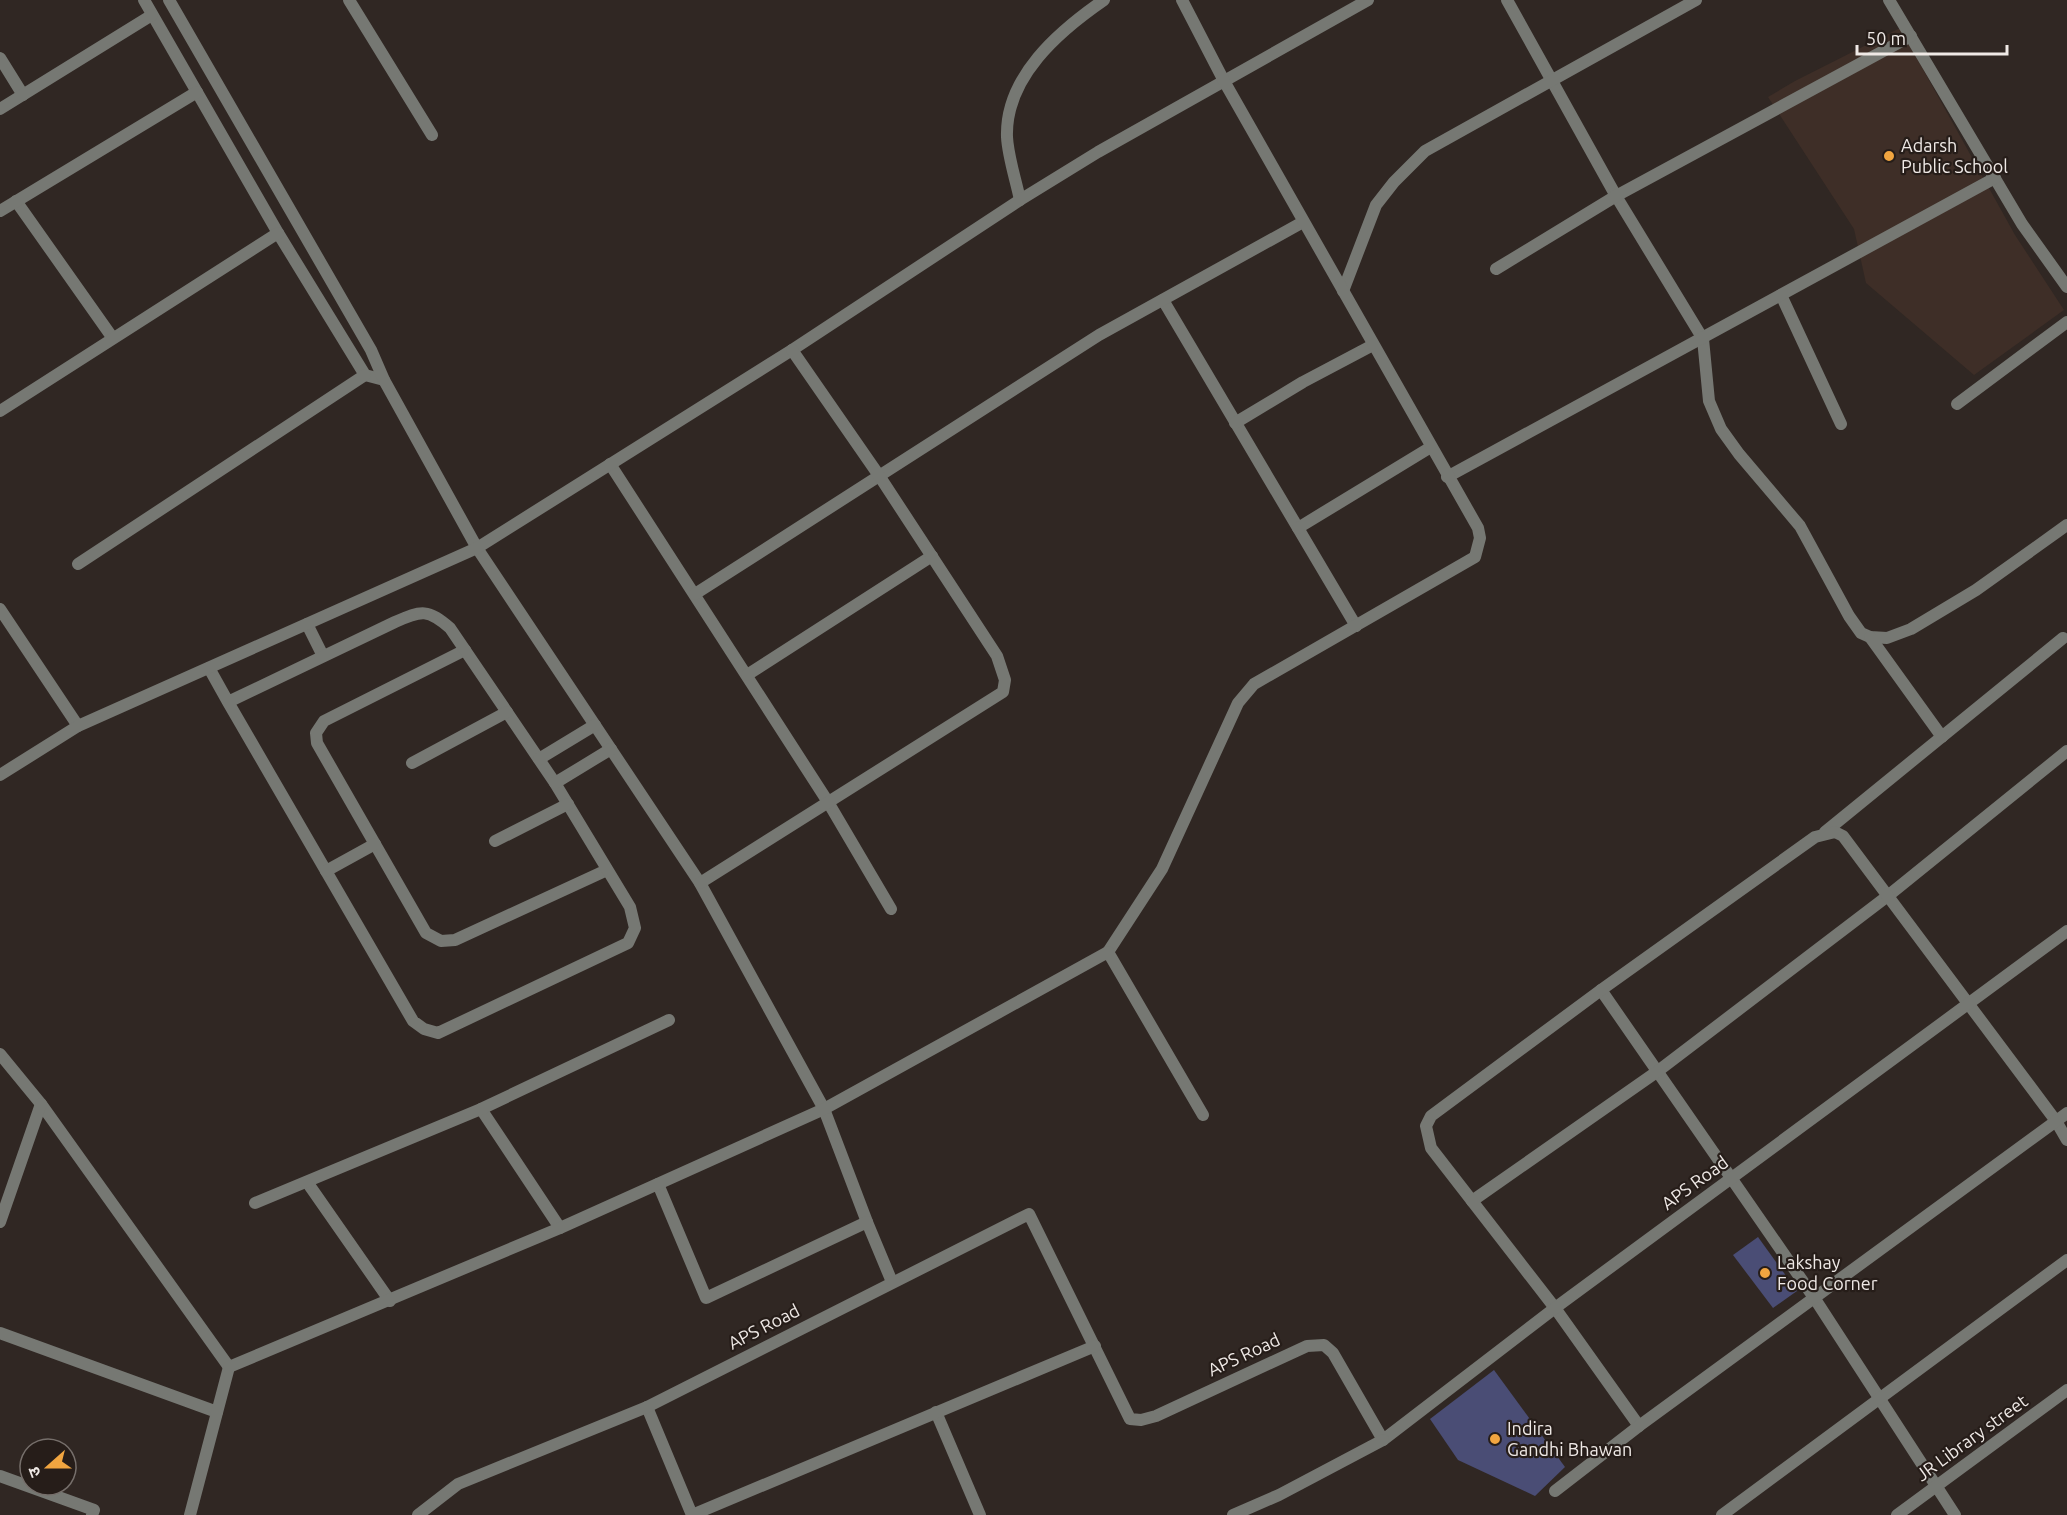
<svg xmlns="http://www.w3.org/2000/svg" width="2067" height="1515" font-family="Ubuntu,'Noto Sans Devanagari',sans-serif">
  <rect width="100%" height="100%" fill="#302723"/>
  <polygon fill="#3e2e27" points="1900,28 2015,235 2064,310 1974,375 1866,283 1854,229 1768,97 1795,81"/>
  <g fill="#4a4d75">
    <polygon points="1758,1237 1797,1291 1773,1308 1733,1255"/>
    <polygon points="1494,1370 1565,1467 1535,1496 1458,1460 1430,1419"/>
  </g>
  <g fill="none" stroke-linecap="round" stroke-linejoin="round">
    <g stroke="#767873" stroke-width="12">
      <polyline points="144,0 278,233 365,375 384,380"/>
      <polyline points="169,0 371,350 384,380 477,548 700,883 824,1109 867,1222"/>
      <polyline points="349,0 432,135"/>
      <polyline points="1507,0 1616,196 1703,339 1709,401 1721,429 1739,454 1800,526 1849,616 1861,633 1870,637 1887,638 1911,629 1976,590 2067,525"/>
      <polyline points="1889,0 2022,224 2067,287"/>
      <polyline points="0,58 23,95"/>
      <polyline points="0,109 152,15"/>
      <path d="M 1020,200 C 1016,180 1008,157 1007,137 C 1005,77 1059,31 1104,0"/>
      <polyline points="16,201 112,337"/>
      <polyline points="0,211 197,92"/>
      <polyline points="1496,269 1616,196 1911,36"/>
      <polyline points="1343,291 1376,205 1394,182 1425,151 1696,0"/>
      <polyline points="1781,295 1841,424"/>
      <polyline points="1163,300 1356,626"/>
      <polyline points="1957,404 2067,322"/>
      <polyline points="0,411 278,233"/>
      <polyline points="1235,423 1303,382 1373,345"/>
      <polyline points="610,464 828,802 891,909"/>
      <polyline points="1447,477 1995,178"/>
      <polyline points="1298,528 1431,447"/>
      <polyline points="78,564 365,375"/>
      <polyline points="695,594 1099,335 1303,222"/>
      <polyline points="0,609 78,726"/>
      <polyline points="307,624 323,656"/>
      <polyline points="1870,637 1942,737"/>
      <polyline points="465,650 324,721 316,733 317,743 426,933 441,941 455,940 607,870"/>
      <path d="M 209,668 L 228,702 L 413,1021 L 424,1029 L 438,1033 L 628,943 L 635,928 L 630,907 L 555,783 L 450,628 C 428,609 422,610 395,622 L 228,702"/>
      <polyline points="747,675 932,556"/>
      <polyline points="539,759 595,725"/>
      <polyline points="412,763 507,712"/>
      <polyline points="0,775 78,726 477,548 792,350 1020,200 1098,152 1368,0"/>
      <polyline points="555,783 611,749"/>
      <polyline points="1825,832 2063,638"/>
      <polyline points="495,841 568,804"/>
      <polyline points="326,871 375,844"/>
      <polyline points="700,883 1003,692 1005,680 997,656 880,477 792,350"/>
      <polyline points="1108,952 1162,869 1238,703 1254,684 1475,557 1480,538 1478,528 1224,81 1182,0"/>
      <polyline points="1601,990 1815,1299 1955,1515"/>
      <polyline points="0,1054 41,1104 229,1367"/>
      <polyline points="481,1109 560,1228"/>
      <polyline points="307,1182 390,1301"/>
      <polyline points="658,1184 706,1298 867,1222 892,1282"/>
      <polyline points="1472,1201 1658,1071 1889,895 2067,751"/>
      <polyline points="255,1203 481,1109 669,1020"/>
      <polyline points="0,1222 41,1104"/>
      <polyline points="0,1333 217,1412"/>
      <polyline points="647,1407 692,1515"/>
      <polyline points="936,1412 980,1515"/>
      <polyline points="1639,1426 1555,1308 1431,1148 1426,1126 1431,1116 1601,990 1815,837 1835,832 1843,836 2056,1121 2067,1140"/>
      <polyline points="0,1476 94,1510 92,1515"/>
      <polyline points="1555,1491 1639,1426 2067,1113"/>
      <polyline points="190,1515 229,1367 560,1228 824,1109 1108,952 1203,1115"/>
      <polyline points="418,1515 458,1484 647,1407 1029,1214 1130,1419 1141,1420 1156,1416 1307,1346 1324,1345 1333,1353 1383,1440 1555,1308 2067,931"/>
      <polyline points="692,1515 1095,1346"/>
      <polyline points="1233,1515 1279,1495 1383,1440"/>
      <polyline points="1722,1515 2067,1260"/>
      <polyline points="1897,1515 2067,1390"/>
    </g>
  </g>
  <g fill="#f1a540" stroke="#261d19" stroke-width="2">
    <circle cx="1889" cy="156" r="6"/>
    <circle cx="1765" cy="1273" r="6"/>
    <circle cx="1495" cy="1439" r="6"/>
  </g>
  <g text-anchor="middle" stroke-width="4.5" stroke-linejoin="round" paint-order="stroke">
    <g font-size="18" fill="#efe9e6" stroke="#261d19" text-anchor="start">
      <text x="1901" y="152">Adarsh<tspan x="1901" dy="21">Public School</tspan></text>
      <text x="1777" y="1269">Lakshay<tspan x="1777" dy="21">Food Corner</tspan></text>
      <text x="1507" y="1435">Indira<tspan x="1507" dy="21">Gandhi Bhawan</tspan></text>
    </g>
    <g font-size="18" fill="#efe9e6" stroke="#261d19">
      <text transform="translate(1695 1183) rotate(-36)" y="6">APS Road</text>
      <text transform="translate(764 1327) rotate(-27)" y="6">APS Road</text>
      <text transform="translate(1244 1355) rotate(-25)" y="6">APS Road</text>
      <text transform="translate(1972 1438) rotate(-36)" y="6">JR Library street</text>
    </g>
  </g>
  <g transform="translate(48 1467) rotate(249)"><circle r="28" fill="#261d19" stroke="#766f6b" stroke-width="1.5"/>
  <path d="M0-4.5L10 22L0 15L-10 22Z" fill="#f1a540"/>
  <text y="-9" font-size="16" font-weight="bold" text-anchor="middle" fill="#efe9e6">उ</text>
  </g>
  <path d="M1857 45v9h150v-9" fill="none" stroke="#efe9e6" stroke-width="3"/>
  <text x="1866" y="45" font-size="18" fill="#efe9e6" stroke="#261d19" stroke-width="4.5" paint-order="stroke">50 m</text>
</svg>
